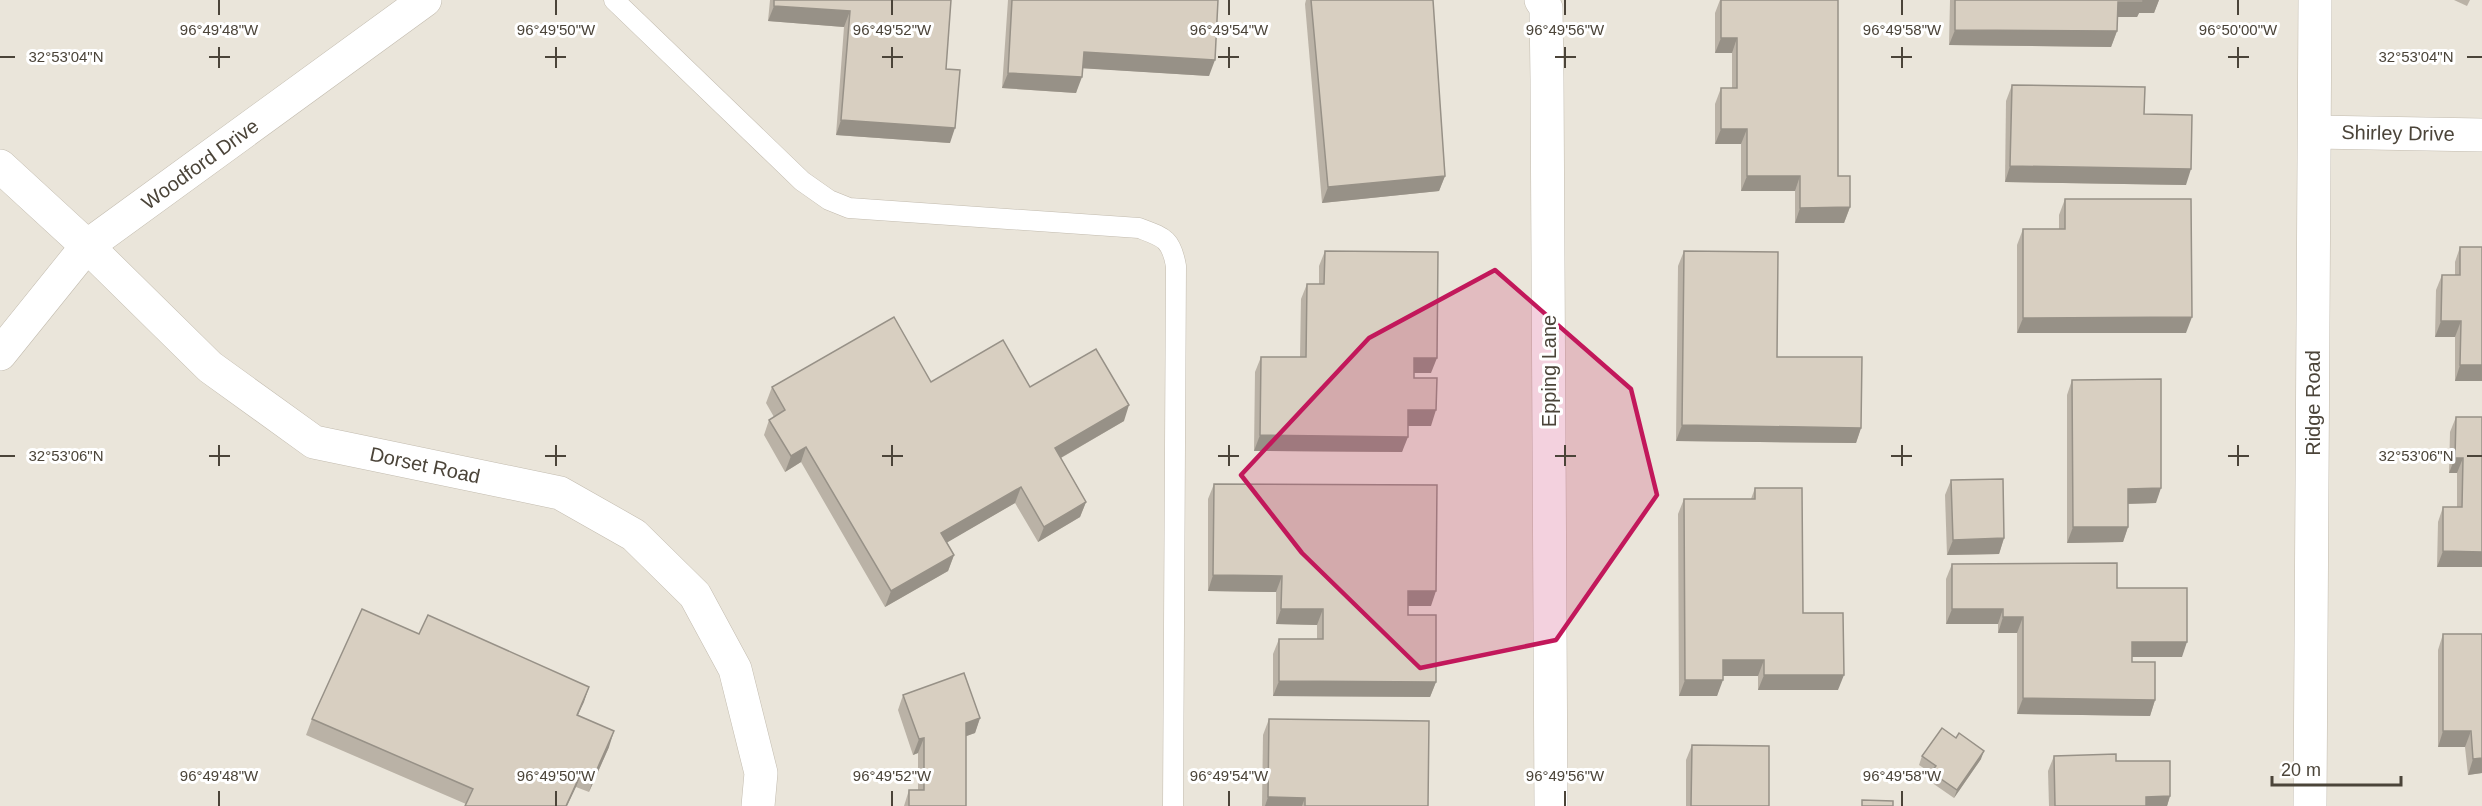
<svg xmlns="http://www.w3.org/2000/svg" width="2482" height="806" font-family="Helvetica,sans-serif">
  <rect width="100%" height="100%" fill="#f6f3ec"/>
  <rect fill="#eae5da" x="0" y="0" width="2482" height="806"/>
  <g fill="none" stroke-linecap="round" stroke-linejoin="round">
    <g stroke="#c2bbae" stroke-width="21">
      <path id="lane" d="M 614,0 L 802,181 L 829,200 L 849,208 L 1139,228 C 1163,237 1171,238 1176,266 L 1173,806"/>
    </g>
    <g stroke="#c2bbae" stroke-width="34">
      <g id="street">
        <polyline points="1541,0 1546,8 1547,79 1551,806"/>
        <polyline points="2315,132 2482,135"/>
        <polyline points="0,166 87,246 210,367 314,442 560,493 634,535 695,595 735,669 761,773 758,806"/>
        <polyline points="0,354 87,246 425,0"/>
        <polyline points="2310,806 2315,0"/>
      </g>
    </g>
    <use href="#lane" stroke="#fff" stroke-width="20"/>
    <use href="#street" stroke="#fff" stroke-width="33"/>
  </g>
  <g fill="#bab2a6">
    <polygon points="770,0 951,0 946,69 950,143 836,135 844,27 768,21"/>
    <polygon points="1008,0 1218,0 1209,76 1083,68 1076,93 1002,88"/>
    <polygon points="1306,0 1433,0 1445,176 1439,191 1322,203 1305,4"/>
    <polygon points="1720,0 1838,0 1838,176 1850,207 1844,223 1795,223 1795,191 1741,191 1741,144 1715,144 1715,104 1721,88 1732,88 1732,53 1715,53 1715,13"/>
    <polygon points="1950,0 2159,0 2154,13 2139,13 2137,17 2117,17 2117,31 2111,47 1949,45"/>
    <polygon points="2454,0 2470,0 2467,6"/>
    <polygon points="2012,85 2144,114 2186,185 2005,182 2006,101"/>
    <polygon points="2065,199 2186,333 2017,333 2017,245 2023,229 2059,229 2059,215"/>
    <polygon points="2460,247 2482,381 2455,381 2455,337 2435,337 2436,290 2442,275 2455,275 2455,262"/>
    <polygon points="1325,251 1431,373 1414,373 1414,378 1431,426 1408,426 1402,452 1254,451 1255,372 1261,357 1300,357 1301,299 1307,284 1319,284 1319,266"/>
    <polygon points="1684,251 1777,357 1861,428 1856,443 1676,441 1678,266"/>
    <polygon points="2072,380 2156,503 2128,504 2128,527 2123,542 2067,543 2067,395"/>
    <polygon points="931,382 1030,387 1124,421 1061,458 1086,502 1080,517 1038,542 1015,503 947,542 954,555 948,571 885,607 801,462 785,472 764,435 769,420 774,417 766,403 772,387"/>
    <polygon points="2456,417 2482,567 2437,567 2438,522 2443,507 2457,507 2457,473 2449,473 2450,432"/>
    <polygon points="1951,480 2004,538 1999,554 1947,555 1945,495"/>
    <polygon points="1214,484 1431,606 1408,606 1408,615 1436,682 1430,697 1273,696 1273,654 1279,639 1317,639 1317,625 1276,624 1276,592 1208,591 1208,499"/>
    <polygon points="1755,488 1803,613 1838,690 1758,690 1758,676 1723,676 1717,696 1679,696 1678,514 1684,499 1751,499"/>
    <polygon points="1952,564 2117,588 2182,657 2132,657 2132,662 2155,700 2150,716 2017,714 2017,633 1998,633 1998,624 1946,624 1946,579"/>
    <polygon points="419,634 589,687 578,715 609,747 589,792 576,787 466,804 306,735 312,719"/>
    <polygon points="2443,634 2482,773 2468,775 2465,747 2438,747 2438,650"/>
    <polygon points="903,695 980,718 975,733 966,736 966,806 904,806 909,790 918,790 918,753 913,755 898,710"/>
    <polygon points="1269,719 1428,806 1262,806 1263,735"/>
    <polygon points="1692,745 1769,806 1686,806 1686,760"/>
    <polygon points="1922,756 1981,759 1954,798 1928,780 1931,773 1919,765"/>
    <polygon points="2054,756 2116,761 2170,796 2167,806 2049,806 2048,771"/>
  </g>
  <g fill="#979187">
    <polygon points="2142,0 2159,0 2154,13 2139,13 2137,17 2112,17 2118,2"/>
    <polygon points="774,6 850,11 844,27 768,21"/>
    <polygon points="1955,30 2117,31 2111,47 1949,45"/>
    <polygon points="1721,38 1737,38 1732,53 1715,53"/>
    <polygon points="1084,52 1215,60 1209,76 1078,68"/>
    <polygon points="1008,73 1082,77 1076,93 1002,88"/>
    <polygon points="841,120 955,128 950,143 836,135"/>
    <polygon points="1721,129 1747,129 1741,144 1715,144"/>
    <polygon points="2010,166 2191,169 2186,185 2005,182"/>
    <polygon points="1445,176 1439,191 1322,203 1328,187"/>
    <polygon points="1747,176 1800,176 1795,191 1741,191"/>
    <polygon points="1850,207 1844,223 1795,223 1800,208"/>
    <polygon points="2192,317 2186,333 2017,333 2023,318"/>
    <polygon points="2441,321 2461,321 2455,337 2435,337"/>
    <polygon points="1414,358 1437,358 1431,373 1408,373"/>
    <polygon points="2460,365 2482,365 2482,381 2455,381"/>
    <polygon points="1129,405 1124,421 1050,464 1055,448"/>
    <polygon points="1408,410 1436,410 1431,426 1403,426"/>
    <polygon points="1682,425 1861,428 1856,443 1676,441"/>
    <polygon points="1260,435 1408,437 1402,452 1254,451"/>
    <polygon points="806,447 801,462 785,472 791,456"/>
    <polygon points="2455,458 2463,458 2457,473 2449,473"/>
    <polygon points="1021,487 1015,503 936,549 941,533"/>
    <polygon points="2161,488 2156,503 2123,504 2128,489"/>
    <polygon points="1086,502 1080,517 1038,542 1044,527"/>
    <polygon points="2073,527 2128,527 2123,542 2067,543"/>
    <polygon points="2004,538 1999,554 1947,555 1953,540"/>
    <polygon points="2443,551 2482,552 2482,567 2437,567"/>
    <polygon points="954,555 948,571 885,607 891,591"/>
    <polygon points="1213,575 1282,576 1276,592 1208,591"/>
    <polygon points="1408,591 1436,591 1431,606 1403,606"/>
    <polygon points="1281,609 1323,609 1317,625 1276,624"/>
    <polygon points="1952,609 2003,609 1998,624 1946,624"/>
    <polygon points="2003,617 2023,617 2017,633 1998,633"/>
    <polygon points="2132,642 2187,642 2182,657 2126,657"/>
    <polygon points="1723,660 1764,660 1758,676 1717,676"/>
    <polygon points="1764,675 1844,675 1838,690 1758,690"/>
    <polygon points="1685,680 1723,680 1717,696 1679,696"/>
    <polygon points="1279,681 1436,682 1430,697 1273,696"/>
    <polygon points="589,687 584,702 571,730 577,715"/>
    <polygon points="2023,698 2155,700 2150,716 2017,714"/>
    <polygon points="980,718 975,733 961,738 966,723"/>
    <polygon points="614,731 609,747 589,792 594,776"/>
    <polygon points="2443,731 2471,731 2465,747 2438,747"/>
    <polygon points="924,738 918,753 913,755 919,739"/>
    <polygon points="1984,751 1981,759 1954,798 1957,790"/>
    <polygon points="2482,758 2482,773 2468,775 2473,759"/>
    <polygon points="582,771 576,787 567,806 566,806"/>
    <polygon points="2170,796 2167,806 2143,806 2146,797"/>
    <polygon points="1268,797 1305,798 1302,806 1265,806"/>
  </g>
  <g fill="#d8cfc1" stroke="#979187" stroke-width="1.5">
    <polygon points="774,0 951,0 946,69 960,70 955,128 841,120 850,11 774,6"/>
    <polygon points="1012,0 1218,0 1215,60 1084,52 1082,77 1008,73"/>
    <polygon points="1311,0 1433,0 1445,176 1328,187"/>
    <polygon points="1721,0 1838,0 1838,176 1850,176 1850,207 1800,208 1800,176 1747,176 1747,129 1721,129 1721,88 1737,88 1737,38 1721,38"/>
    <polygon points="1955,0 2143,0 2143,2 2118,2 2117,31 1955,30"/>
    <polygon points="2012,85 2145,87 2144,114 2192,115 2191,169 2010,166"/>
    <polygon points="2065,199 2191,199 2192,317 2023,318 2023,229 2065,229"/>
    <polygon points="2460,247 2482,247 2482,365 2460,365 2461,321 2441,321 2442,275 2460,275"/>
    <polygon points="1325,251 1438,252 1437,358 1414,358 1414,378 1437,378 1436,410 1408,410 1408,437 1260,435 1261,357 1306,357 1307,284 1324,284"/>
    <polygon points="1684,251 1778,252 1777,357 1862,357 1861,428 1682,425"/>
    <polygon points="894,317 931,382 1003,340 1030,387 1096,349 1129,405 1055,448 1086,502 1044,527 1021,487 941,533 954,555 891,591 806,447 791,456 769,420 785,410 772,387"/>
    <polygon points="2161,379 2161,488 2128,489 2128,527 2073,527 2072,380"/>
    <polygon points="2456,417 2482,417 2482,552 2443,551 2443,507 2462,507 2463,458 2455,458"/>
    <polygon points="2003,479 2004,538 1953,540 1951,480"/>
    <polygon points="1214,484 1437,485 1436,591 1408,591 1408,615 1436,615 1436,682 1279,681 1279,639 1323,639 1323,609 1281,609 1282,576 1213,575"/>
    <polygon points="1755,488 1802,488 1803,613 1843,613 1844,675 1764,675 1764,660 1723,660 1723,680 1685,680 1684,499 1755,499"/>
    <polygon points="2117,563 2117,588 2187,588 2187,642 2132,642 2132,662 2155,662 2155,700 2023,698 2023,617 2003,617 2003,609 1952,609 1952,564"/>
    <polygon points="362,609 419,634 428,615 589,687 577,715 614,731 594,776 582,771 566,806 465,806 473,789 312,719"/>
    <polygon points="2443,634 2482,634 2482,758 2473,759 2471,731 2443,731"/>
    <polygon points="964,673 980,718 966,723 966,806 909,806 909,790 924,790 924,738 919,739 903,695"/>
    <polygon points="1269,719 1429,721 1428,806 1305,806 1305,798 1268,797"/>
    <polygon points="1942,728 1956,738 1959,733 1984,751 1957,790 1931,772 1936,766 1922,756"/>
    <polygon points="1692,745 1769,746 1769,806 1691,806"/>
    <polygon points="2116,754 2116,761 2170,761 2170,796 2146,797 2146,806 2055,806 2054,756"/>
    <polygon points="1862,800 1893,801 1893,806 1862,806"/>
  </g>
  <path fill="#c2185b" fill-opacity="0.2" stroke="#c2185b" stroke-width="4.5" stroke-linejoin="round" d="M 1495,270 L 1631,389 L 1657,495 L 1556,640 L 1420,668 L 1302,553 L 1241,475 L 1369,338 Z"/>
  <path fill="none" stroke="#4b4439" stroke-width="2" d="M 219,0 L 219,15M 556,0 L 556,15M 892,0 L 892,15M 1229,0 L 1229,15M 1565,0 L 1565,15M 1902,0 L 1902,15M 2238,0 L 2238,15M 219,47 L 219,68M 556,47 L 556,68M 892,47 L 892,68M 1229,47 L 1229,68M 1565,47 L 1565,68M 1902,47 L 1902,68M 2238,47 L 2238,68M 0,57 L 15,57M 209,57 L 230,57M 545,57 L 566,57M 882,57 L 903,57M 1218,57 L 1239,57M 1555,57 L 1576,57M 1891,57 L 1912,57M 2228,57 L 2249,57M 2467,57 L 2482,57M 219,445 L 219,466M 556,445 L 556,466M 892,445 L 892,466M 1229,445 L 1229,466M 1565,445 L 1565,466M 1902,445 L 1902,466M 2238,445 L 2238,466M 0,456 L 15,456M 209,456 L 230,456M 545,456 L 566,456M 882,456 L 903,456M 1218,456 L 1239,456M 1555,456 L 1576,456M 1891,456 L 1912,456M 2228,456 L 2249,456M 2467,456 L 2482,456M 219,791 L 219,806M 556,791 L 556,806M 892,791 L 892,806M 1229,791 L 1229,806M 1565,791 L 1565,806M 1902,791 L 1902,806"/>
  <g text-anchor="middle" stroke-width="6" stroke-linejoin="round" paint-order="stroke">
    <g font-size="20" fill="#4b4439" stroke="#fff">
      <text transform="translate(2398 133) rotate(1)" y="7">Shirley Drive</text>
      <text transform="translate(200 164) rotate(-36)" y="7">Woodford Drive</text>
      <text transform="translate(1549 371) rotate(-90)" y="7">Epping Lane</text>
      <text transform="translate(2313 403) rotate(-90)" y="7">Ridge Road</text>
      <text transform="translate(425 465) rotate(12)" y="7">Dorset Road</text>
    </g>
  </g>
  <g font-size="15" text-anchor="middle" fill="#4b4439" stroke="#fff" stroke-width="6" stroke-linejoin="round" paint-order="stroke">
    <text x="219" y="35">96°49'48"W</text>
    <text x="556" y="35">96°49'50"W</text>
    <text x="892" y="35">96°49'52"W</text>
    <text x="1229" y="35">96°49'54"W</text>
    <text x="1565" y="35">96°49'56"W</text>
    <text x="1902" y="35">96°49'58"W</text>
    <text x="2238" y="35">96°50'00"W</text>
    <text x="2416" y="62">32°53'04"N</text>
    <text x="66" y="62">32°53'04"N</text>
    <text x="2416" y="461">32°53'06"N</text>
    <text x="66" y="461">32°53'06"N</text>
    <text x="219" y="781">96°49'48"W</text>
    <text x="556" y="781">96°49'50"W</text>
    <text x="892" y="781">96°49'52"W</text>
    <text x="1229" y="781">96°49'54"W</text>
    <text x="1565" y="781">96°49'56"W</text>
    <text x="1902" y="781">96°49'58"W</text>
  </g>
  <path d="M2272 776v9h129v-9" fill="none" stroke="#4b4439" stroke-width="3"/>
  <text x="2281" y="776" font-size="18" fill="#4b4439" stroke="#ffffff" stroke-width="4.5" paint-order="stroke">20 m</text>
</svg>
